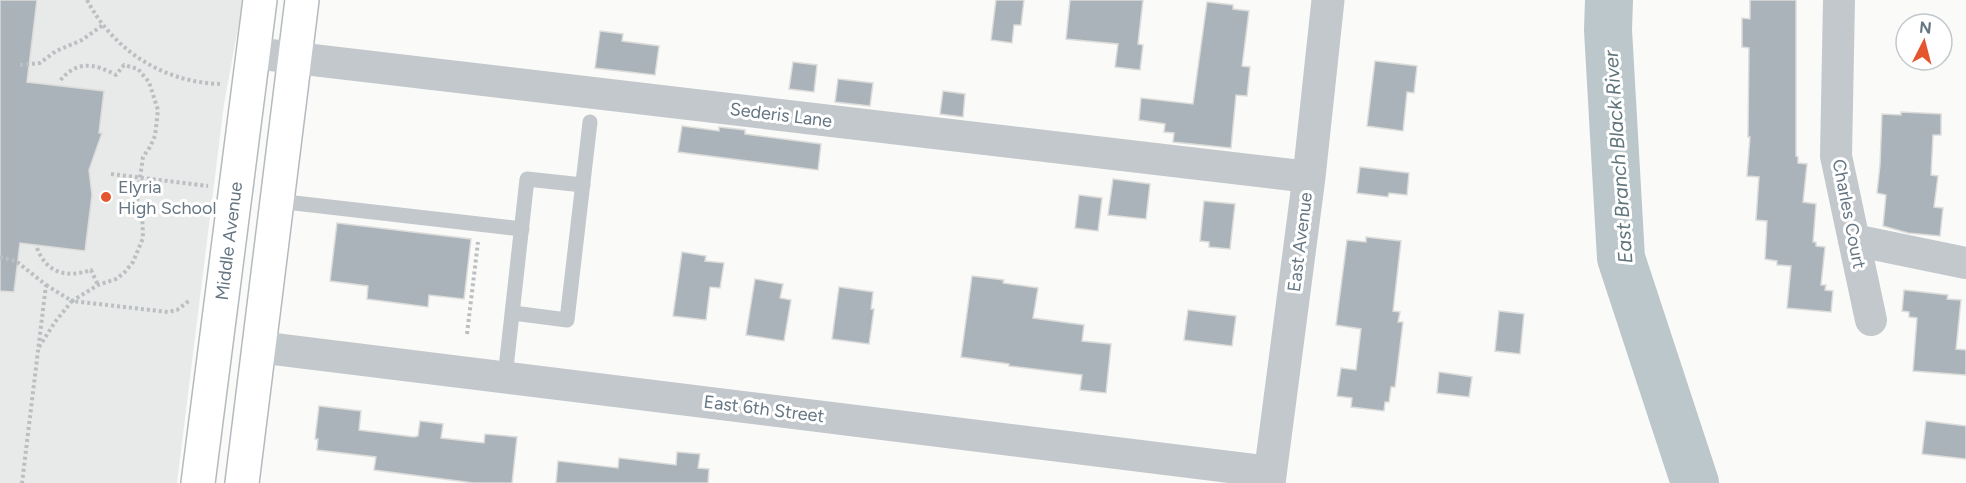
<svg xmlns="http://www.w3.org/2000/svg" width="1966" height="483" font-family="Figtree,sans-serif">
  <rect width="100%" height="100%" fill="#fafaf8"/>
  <polygon fill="#e8e9e9" points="0,0 243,0 224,104 177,483 0,483"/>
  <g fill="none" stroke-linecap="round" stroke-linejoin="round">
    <polyline stroke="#bbc7cb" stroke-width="48" points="1609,0 1608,30 1621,258 1695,483"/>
  </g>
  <g fill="#aab3b9" stroke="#dcdcda" stroke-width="1.5">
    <polygon points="0,0 37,0 27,82 104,91 99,133 102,133 89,170 92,195 85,251 20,243 14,292 0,291"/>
    <polygon points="996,0 1024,0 1021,25 1014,25 1012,43 991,40"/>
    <polygon points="1070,0 1143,0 1138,44 1143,45 1140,70 1115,67 1118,44 1066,39"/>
    <polygon points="1750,0 1796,0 1796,156 1798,157 1798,163 1807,164 1803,202 1816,204 1813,242 1816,242 1816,246 1825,247 1821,285 1826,285 1825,290 1833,291 1831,312 1787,308 1791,266 1777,265 1777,261 1765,259 1767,221 1756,220 1759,177 1747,176 1750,137 1748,137 1749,48 1742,47 1742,18 1750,19"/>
    <polygon points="1207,2 1233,5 1233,9 1249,11 1242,66 1250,67 1247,96 1236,95 1231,148 1173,142 1174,133 1164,132 1165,124 1139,120 1141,98 1193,104"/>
    <polygon points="600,31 623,34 622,41 659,46 655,75 595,68"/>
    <polygon points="1375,61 1417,66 1414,93 1407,92 1403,131 1367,126"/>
    <polygon points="793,62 817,65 814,92 789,89"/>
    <polygon points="838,79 873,83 870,106 835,102"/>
    <polygon points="943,91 965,94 963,117 940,114"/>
    <polygon points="1901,112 1941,114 1941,135 1933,135 1931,175 1938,176 1934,207 1943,208 1940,236 1908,233 1883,226 1886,195 1877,193 1880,165 1882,114 1901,115"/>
    <polygon points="682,126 719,131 719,127 745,130 745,134 821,144 818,170 678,152"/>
    <polygon points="1360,167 1409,173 1407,195 1389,193 1388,197 1357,193"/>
    <polygon points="1113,179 1150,184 1146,219 1108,215"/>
    <polygon points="1079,195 1102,198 1098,231 1075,228"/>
    <polygon points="1204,201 1235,204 1230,249 1209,247 1209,242 1200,241"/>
    <polygon points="337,223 471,239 464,299 429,295 428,307 367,299 368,286 330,281"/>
    <polygon points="1366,237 1401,241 1393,311 1400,312 1398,322 1403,322 1395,387 1391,387 1389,402 1385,402 1384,411 1351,407 1352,398 1337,396 1341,368 1356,370 1361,329 1336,325 1347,240 1366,242"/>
    <polygon points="682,252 706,256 705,261 724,263 720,288 710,287 706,320 673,316"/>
    <polygon points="972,276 1004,280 1003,283 1038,288 1033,318 1084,325 1082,341 1111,344 1106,393 1080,390 1082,375 1009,366 1009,364 961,357"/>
    <polygon points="755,279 783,284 780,298 791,300 784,341 746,335"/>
    <polygon points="839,287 873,292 871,309 874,309 869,344 832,339"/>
    <polygon points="1904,290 1948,295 1947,299 1961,300 1956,349 1966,350 1966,375 1913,371 1917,318 1909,317 1909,312 1902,311"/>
    <polygon points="1188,310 1236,316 1232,346 1184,340"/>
    <polygon points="1499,311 1524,314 1520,354 1495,351"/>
    <polygon points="1439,372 1472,377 1469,397 1437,393"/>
    <polygon points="319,406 361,411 359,430 414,437 418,436 420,421 443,424 441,438 484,443 485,434 517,437 512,483 474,483 374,470 376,457 317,450 318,439 315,439"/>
    <polygon points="1926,421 1966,426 1966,459 1922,454"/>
    <polygon points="677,452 700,454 698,468 709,469 708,483 556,483 558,461 618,468 619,458 676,465"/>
  </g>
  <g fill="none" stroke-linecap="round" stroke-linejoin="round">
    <g stroke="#b3babf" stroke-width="36">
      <g id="secondary">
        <polyline points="198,483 260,0"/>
        <polyline points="242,483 302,0"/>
      </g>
    </g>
    <g stroke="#bbbfc2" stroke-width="4" stroke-dasharray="3 3" stroke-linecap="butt">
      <path d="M 87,0 C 114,51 163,82 220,84"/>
      <polyline points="20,65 40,63 56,51 82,40 103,25"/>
      <polyline points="111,174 208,186"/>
      <path d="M 37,248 C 47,274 67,278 91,270 L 98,285"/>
      <polyline points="0,257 16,261 46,285 22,483"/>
      <path d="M 46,285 L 72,301 L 98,285 L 116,279 L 124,273 L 133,262 L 143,238 L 142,210 L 137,199 L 143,157 L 150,147 L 155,136 L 158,110 L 149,82 L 138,69 L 124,65 L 116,75 C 94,63 76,60 59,82"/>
      <polyline points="467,334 478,242"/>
      <polyline points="39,347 55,322 72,301 168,312 177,310 190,300"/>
    </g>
    <g stroke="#c3c8cc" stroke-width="15">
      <polyline points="277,201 522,229"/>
      <polyline points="513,313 567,320 590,122"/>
      <polyline points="505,377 527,179 583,185"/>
    </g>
    <g stroke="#c3c8cc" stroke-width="32">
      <polyline points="1839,0 1836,156 1871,320"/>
      <polyline points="253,53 1309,177"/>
      <polyline points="1854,240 1966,263"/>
      <polyline points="258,347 1270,472"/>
    </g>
    <polyline stroke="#c3c8cc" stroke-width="33" points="1269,483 1309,177 1328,0"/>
    <use href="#secondary" stroke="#fff" stroke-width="33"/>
  </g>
  <circle fill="#e4572e" stroke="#fff" stroke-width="2" cx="106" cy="197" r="6"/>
  <g text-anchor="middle" stroke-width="6" stroke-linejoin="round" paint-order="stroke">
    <g font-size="18" fill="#657683" stroke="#fff">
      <text transform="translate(781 115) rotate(7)" y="6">Sederis Lane</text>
      <text transform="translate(1849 214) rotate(79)" y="6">Charles Court</text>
      <text transform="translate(229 241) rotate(-83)" y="6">Middle Avenue</text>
      <text transform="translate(1300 242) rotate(-83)" y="6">East Avenue</text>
      <text transform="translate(764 409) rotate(7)" y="6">East 6th Street</text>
    </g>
    <g font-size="18" fill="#657683" stroke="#fff" text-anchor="start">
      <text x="118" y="193">Elyria<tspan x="118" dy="21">High School</tspan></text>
    </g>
    <g font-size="20" font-style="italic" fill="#60757c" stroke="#fff">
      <text transform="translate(1618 157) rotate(-94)" y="7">East Branch Black River</text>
    </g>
  </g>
  <g transform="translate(1924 42) rotate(6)"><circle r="28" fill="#ffffff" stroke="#c1c8cd" stroke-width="1.5"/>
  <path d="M0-4.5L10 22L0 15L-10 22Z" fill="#e4572e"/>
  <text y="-9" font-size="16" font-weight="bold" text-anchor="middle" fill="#657683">N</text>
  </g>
</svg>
